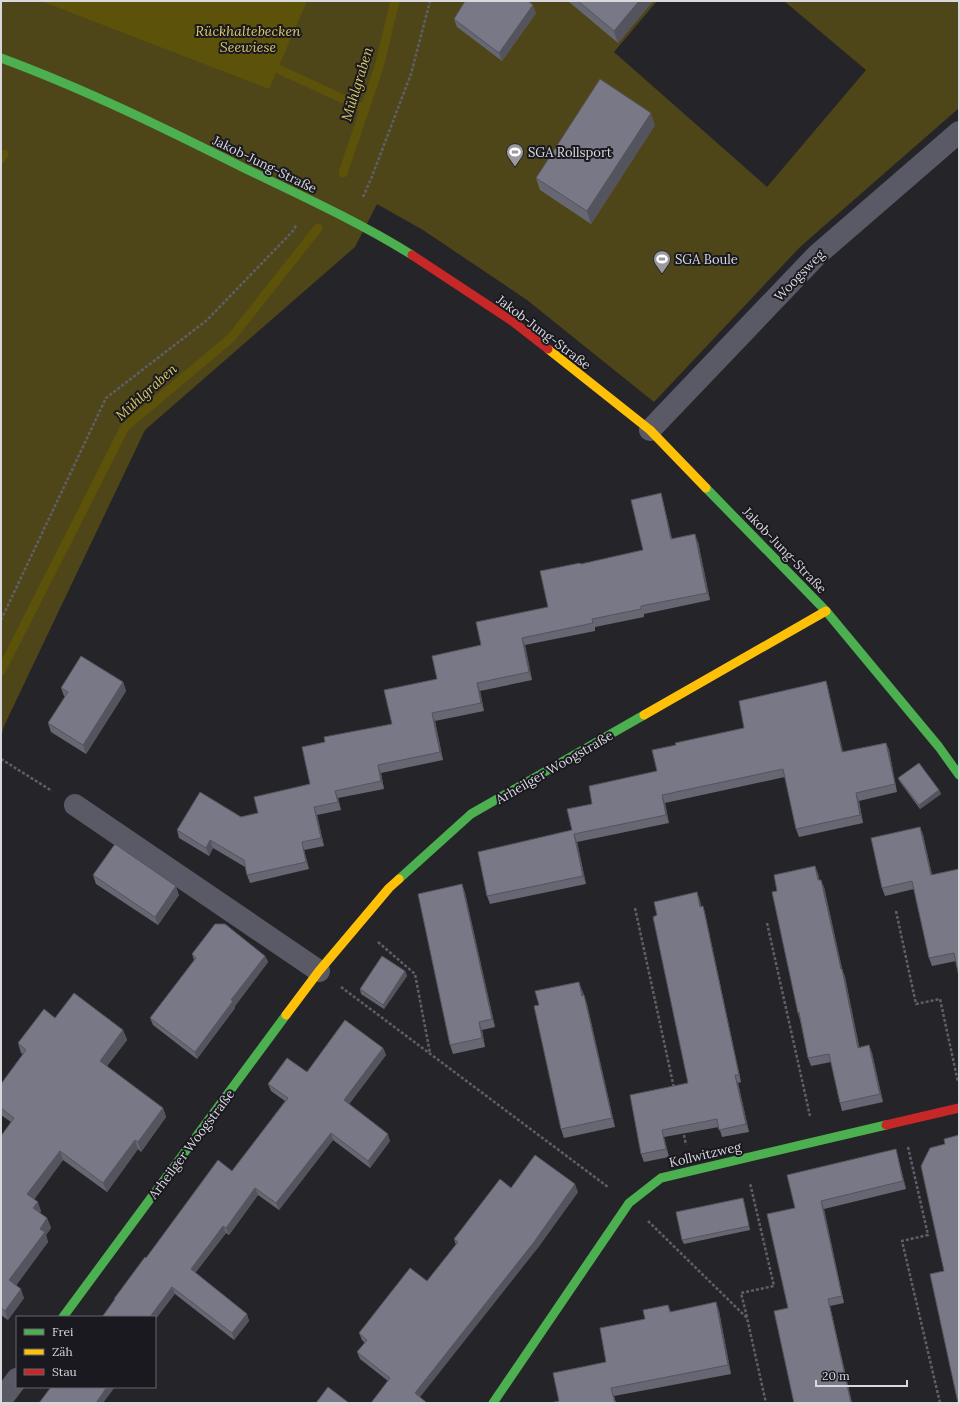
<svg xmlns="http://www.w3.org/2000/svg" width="960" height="1404" font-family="Lora,serif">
  <rect width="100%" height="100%" fill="#242429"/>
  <polygon fill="#4e4618" points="1,1 657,1 614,52 767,187 866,70 784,1 959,1 959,108 800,247 654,402 527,300 423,230 377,204 355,247 145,430 4,726 1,737"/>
  <polygon fill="#5d520a" points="41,1 307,1 269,89"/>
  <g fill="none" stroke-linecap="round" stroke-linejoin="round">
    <g stroke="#5d520a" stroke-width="9">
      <polyline points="278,69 365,109"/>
      <polyline points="1,159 4,154"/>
      <polyline points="343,173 379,67 395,1"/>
      <polyline points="1,671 125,427 231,338 318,228"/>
    </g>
    <g stroke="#5f5f68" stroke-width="2.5" stroke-dasharray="3 2" stroke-linecap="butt">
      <polyline points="363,197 371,179 411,74 430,1"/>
      <polyline points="1,620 106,398 207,320 292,232 297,224"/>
      <polyline points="1,759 52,791"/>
      <polyline points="635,908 674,1088"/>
      <polyline points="896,911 916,1004 940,999 958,1082"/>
      <polyline points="767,923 810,1116"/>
      <polyline points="378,942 415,974 430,1053"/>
      <polyline points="341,987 608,1187"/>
      <polyline points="683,1130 686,1145"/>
      <polyline points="908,1147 928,1235 902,1241 940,1403"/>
      <polyline points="648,1221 747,1318 766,1403"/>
      <polyline points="747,1317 741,1293 774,1286 750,1183"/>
    </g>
    <g stroke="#5a5a67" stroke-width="22">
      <polyline points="650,430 817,255 959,132"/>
      <polyline points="75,805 319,971"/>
      <polyline points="1,1400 17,1379"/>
    </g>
    <g stroke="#4caf50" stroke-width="9">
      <path d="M 1,58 C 85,89 166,129 246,169 C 302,196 359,222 412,255"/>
      <polyline points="706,488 826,611 939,747 959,775"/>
      <polyline points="399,879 471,814 644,715"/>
      <polyline points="63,1317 286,1015"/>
      <polyline points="493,1403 629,1203 661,1178 886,1125"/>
    </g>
    <g stroke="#ffc107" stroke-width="9">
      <polyline points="548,349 650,430 706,488"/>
      <polyline points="644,715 826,611"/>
      <polyline points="286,1015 319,971 389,888 399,879"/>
    </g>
    <g stroke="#c62828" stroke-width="9">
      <polyline points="412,255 512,321 548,349"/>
      <polyline points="886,1125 959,1108"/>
    </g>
  </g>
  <g fill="#676773">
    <polygon points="568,1 653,1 618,43"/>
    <polygon points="536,13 502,61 457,27 454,19"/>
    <polygon points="655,125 591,224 540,190 536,178"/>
    <polygon points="661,493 663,501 672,539 698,542 710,600 644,614 644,617 595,627 595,631 525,645 532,680 480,691 484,711 435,721 443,760 381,773 384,789 338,798 341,810 317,815 324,846 304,850 309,869 250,883 247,875 245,867 213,848 209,856 179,838 177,830 258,813 310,784 325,742 392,724 437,679 481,645 548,607 581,564 643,550"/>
    <polygon points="826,681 828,688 843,752 886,743 889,750 897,792 859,801 863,823 799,837 796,829 785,777 665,803 669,823 577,842 586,884 490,904 487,896 572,830 592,804 657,771 676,745 744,728"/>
    <polygon points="123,682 126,691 86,754 51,732 48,723 65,697 64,696 61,688"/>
    <polygon points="898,778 939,790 941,794 920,809 900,782"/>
    <polygon points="920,827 923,835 932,875 959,869 956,961 932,966 929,958 914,889 885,896 882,888"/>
    <polygon points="818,873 819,880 824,887 842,969 845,977 859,1047 869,1045 872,1053 883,1102 842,1111 840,1103 831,1062 811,1066 808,1058 800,1020 798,1013 777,891"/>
    <polygon points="93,875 179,895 158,925 96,884"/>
    <polygon points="462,884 465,893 495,1027 482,1030 485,1047 453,1054 450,1045"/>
    <polygon points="697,892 701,906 703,906 705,913 741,1082 738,1083 749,1132 722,1137 719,1127 664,1137 669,1157 644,1162 641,1154 688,1083 657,915"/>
    <polygon points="192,954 265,956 268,962 235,1006 235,1008 197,1059 153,1025 150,1018 194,960"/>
    <polygon points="405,971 407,976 384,1009 361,994 360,989"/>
    <polygon points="582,990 584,995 587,1004 615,1127 564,1138 561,1129 539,1005"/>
    <polygon points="55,1018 123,1030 127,1040 107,1066 163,1108 166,1117 141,1152 138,1149 107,1192 63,1160 34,1199 41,1211 40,1213 47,1218 51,1228 46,1235 48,1242 16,1285 24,1298 8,1320 1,1315 1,1136 11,1122 1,1115 1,1084 23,1054 21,1053 18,1043"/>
    <polygon points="383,1048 386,1055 349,1104 390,1141 370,1168 333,1140 279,1210 258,1195 229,1235 226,1233 195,1273 247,1314 249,1321 234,1340 175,1294 115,1300 114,1299 146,1258 232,1171 285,1101 271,1091 268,1084"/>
    <polygon points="896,1149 906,1189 824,1209 844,1303 830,1306 852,1403 794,1403 788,1308 795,1208"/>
    <polygon points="511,1188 578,1192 537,1249 388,1381 360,1359 357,1352 365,1343 362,1340 359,1333 427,1281 456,1245 454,1239"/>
    <polygon points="744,1202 750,1230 684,1244 682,1240"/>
    <polygon points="716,1302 719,1311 731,1374 614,1396 616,1403 550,1403 559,1401 606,1362 645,1319 668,1305 671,1312"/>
  </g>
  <g fill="#54545e">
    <polygon points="639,1 653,1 618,43 614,31"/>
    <polygon points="533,5 536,13 502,61 499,53"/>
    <polygon points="651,113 655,125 591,224 587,211"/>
    <polygon points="661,493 663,501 674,547 671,539"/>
    <polygon points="695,534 698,542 710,600 707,593"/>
    <polygon points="522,638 525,645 532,680 529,672"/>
    <polygon points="826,681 828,688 844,760 842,752"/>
    <polygon points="123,682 126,691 86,754 83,745"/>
    <polygon points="477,683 480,691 484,711 481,703"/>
    <polygon points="432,713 435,721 443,760 440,752"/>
    <polygon points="886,743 889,750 897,792 895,784"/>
    <polygon points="378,765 381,773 384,789 381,781"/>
    <polygon points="939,790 941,794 920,809 919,805"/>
    <polygon points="335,791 338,798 341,810 338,802"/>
    <polygon points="856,793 859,801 863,823 860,815"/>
    <polygon points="662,795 665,803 669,823 666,815"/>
    <polygon points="314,807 317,815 324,846 321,838"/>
    <polygon points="920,827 923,835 934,883 931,875"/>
    <polygon points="574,834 577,842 586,884 583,876"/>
    <polygon points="210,840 213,848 209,856 206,848"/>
    <polygon points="302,842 304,850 309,869 306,862"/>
    <polygon points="815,866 818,873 821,888 818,880"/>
    <polygon points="821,880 824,887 844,977 841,969"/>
    <polygon points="462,884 465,893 495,1027 492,1019"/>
    <polygon points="176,886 179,895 158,925 155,917"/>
    <polygon points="697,892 700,900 703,914 700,907"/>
    <polygon points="703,906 705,913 741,1082 739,1075"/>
    <polygon points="265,956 268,962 235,1006 235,1008 197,1059 195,1052 231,1000"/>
    <polygon points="842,969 845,977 861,1055 858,1048"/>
    <polygon points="405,971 407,976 384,1009 383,1005"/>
    <polygon points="579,982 582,990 585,1004 582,996"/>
    <polygon points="584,995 587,1004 615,1127 612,1118"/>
    <polygon points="479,1022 482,1030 485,1047 482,1038"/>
    <polygon points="123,1030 127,1040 103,1071 100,1061"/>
    <polygon points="869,1045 872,1053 883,1102 880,1094"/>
    <polygon points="383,1048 386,1055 347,1107 344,1100"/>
    <polygon points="735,1075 738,1083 749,1132 746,1124"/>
    <polygon points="163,1108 166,1117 141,1152 138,1142"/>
    <polygon points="662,1130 664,1137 669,1157 666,1149"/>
    <polygon points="331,1133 333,1140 279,1210 276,1203"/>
    <polygon points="388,1134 390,1141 370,1168 368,1161"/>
    <polygon points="135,1140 138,1149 107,1192 103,1183"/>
    <polygon points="896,1149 906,1189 903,1181"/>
    <polygon points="60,1151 63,1160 31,1204 27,1194"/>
    <polygon points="575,1184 578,1192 537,1249 417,1401 415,1393"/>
    <polygon points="255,1188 258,1195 229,1235 226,1228"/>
    <polygon points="821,1201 824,1209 844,1303 842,1296"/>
    <polygon points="38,1202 41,1211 37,1217 33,1208"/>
    <polygon points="47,1218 51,1228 46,1235 48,1242 13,1290 9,1280 40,1229"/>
    <polygon points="223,1226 226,1233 193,1276 191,1269"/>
    <polygon points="172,1287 175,1294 155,1320 155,1317 150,1317"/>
    <polygon points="21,1289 24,1298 8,1320 5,1311"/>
    <polygon points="828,1299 830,1306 852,1403 851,1403"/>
    <polygon points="716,1302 719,1311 731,1374 728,1365"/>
    <polygon points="247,1314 249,1321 234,1340 232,1333"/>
    <polygon points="107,1387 115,1387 103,1403 96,1403"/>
    <polygon points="611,1388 614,1396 616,1403 615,1403"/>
  </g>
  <g fill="#787886" stroke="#54545e">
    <polygon points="465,1 528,1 533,5 499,53 454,19"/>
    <polygon points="578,1 639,1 614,31"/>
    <polygon points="600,79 651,113 587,211 536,178"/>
    <polygon points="661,493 671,539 695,534 707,593 641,606 641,609 592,619 593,623 522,638 529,672 477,683 481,703 432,713 440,752 378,765 381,781 335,791 338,802 314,807 321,838 302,842 306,862 247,875 244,860 210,840 206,848 177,830 200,792 241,817 258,813 254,797 310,784 302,747 325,742 324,737 392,724 384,690 437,679 432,656 481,645 476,622 548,607 540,571 580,563 581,564 643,550 631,500"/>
    <polygon points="81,656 123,682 83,745 48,723 68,692 61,688"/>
    <polygon points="826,681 842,752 886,743 895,784 856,793 860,815 796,829 783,769 662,795 666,815 574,834 583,876 487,896 478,852 572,830 567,809 592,804 589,786 657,771 652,750 676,745 675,743 744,728 739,701"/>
    <polygon points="919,763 939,790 919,805 898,778"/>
    <polygon points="920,827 931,875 959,869 959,977 954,953 929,958 912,881 882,888 871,838"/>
    <polygon points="115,844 176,886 155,917 93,875"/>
    <polygon points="815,866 818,880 821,880 841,969 842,969 858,1048 869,1045 880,1094 840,1103 829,1054 808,1058 799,1012 798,1013 772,892 777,891 774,875"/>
    <polygon points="462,884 492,1019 479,1022 482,1038 450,1045 418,894"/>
    <polygon points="697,892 700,907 703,906 739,1075 735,1075 746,1124 719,1130 717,1119 662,1130 666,1149 641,1154 630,1095 688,1083 653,917 657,915 654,902"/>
    <polygon points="215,924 225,924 265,956 231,1000 233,1001 195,1052 150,1018 196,958 192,954"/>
    <polygon points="382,956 405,971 383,1005 360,989"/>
    <polygon points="579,982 582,996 584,995 612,1118 561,1129 534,1006 539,1005 535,991"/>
    <polygon points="74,993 123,1030 100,1061 163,1108 138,1142 135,1140 103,1183 60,1151 27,1194 38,1202 33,1208 47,1218 40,1229 45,1232 9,1280 21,1289 5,1311 1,1308 1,1136 14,1118 1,1108 1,1084 26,1050 18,1043 44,1009 55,1018"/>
    <polygon points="345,1020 383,1048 344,1100 388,1134 368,1161 331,1133 276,1203 255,1188 226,1228 223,1226 191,1269 247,1314 232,1333 172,1287 150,1317 102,1317 115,1299 114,1299 145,1257 146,1258 218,1160 232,1171 288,1098 268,1084 287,1058 307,1072"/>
    <polygon points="959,1135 959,1403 958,1403 930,1274 944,1271 921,1166 930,1148 945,1144 944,1139"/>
    <polygon points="896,1149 903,1181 821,1201 842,1296 828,1299 851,1403 794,1403 774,1311 788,1308 767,1214 795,1208 787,1175"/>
    <polygon points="535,1155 575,1184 534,1242 415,1393 427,1403 371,1403 390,1378 357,1352 367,1340 359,1333 410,1268 427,1281 458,1242 454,1239 500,1179 511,1188"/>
    <polygon points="743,1198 749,1226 682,1240 676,1212"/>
    <polygon points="716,1302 728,1365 611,1388 615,1403 550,1403 559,1401 553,1373 606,1362 600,1328 645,1319 643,1310 668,1305 670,1312"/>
    <polygon points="51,1387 107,1387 96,1403 39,1403"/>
    <polygon points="328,1387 349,1403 316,1403"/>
  </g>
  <defs>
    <g id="stadium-pin" transform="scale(0.9)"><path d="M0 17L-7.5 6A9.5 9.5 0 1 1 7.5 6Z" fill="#99999e" stroke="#1a1920"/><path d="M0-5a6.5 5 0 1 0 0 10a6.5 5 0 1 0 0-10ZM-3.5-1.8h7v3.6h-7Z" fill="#fff"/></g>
  </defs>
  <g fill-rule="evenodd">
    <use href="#stadium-pin" x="515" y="152"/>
    <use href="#stadium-pin" x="662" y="259"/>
  </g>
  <g text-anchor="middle" stroke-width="4" stroke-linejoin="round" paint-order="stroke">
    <g font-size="13" fill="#d8d8dd" stroke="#1a1920" text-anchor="start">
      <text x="528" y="157">SGA Rollsport</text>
      <text x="675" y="264">SGA Boule</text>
    </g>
    <g font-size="13" fill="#d8d8dd" stroke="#1a1920">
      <text transform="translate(265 164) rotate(26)" y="5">Jakob-Jung-Straße</text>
      <text transform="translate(799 275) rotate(-46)" y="5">Woogsweg</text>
      <text transform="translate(544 332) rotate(37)" y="5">Jakob-Jung-Straße</text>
      <text transform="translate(785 550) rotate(46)" y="5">Jakob-Jung-Straße</text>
      <text transform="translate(554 767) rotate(-30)" y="5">Arheilger Woogstraße</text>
      <text transform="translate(191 1144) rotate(-53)" y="5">Arheilger Woogstraße</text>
      <text transform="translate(705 1154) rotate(-13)" y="5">Kollwitzweg</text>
    </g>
    <g font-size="14" font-style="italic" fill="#d8c764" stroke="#1a1920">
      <text x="248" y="36">Rückhaltebecken<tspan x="248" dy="16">Seewiese</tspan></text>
      <text transform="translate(357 84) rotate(-73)" y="5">Mühlgraben</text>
      <text transform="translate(146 392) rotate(-42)" y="5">Mühlgraben</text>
    </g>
  </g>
  <rect width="960" height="1404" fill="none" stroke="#d8d8dd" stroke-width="4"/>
  <rect x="16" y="1316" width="140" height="72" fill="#1a1920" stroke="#66656c"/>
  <rect x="24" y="1329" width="20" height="6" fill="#4caf50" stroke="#66656c"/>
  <text x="52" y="1336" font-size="12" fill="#d8d8dd">Frei</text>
  <rect x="24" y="1349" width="20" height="6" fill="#ffc107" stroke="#66656c"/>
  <text x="52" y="1356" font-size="12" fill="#d8d8dd">Zäh</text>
  <rect x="24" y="1369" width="20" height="6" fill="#c62828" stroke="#66656c"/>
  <text x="52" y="1376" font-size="12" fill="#d8d8dd">Stau</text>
  <path d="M816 1380v6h91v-6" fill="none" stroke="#d8d8dd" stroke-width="2"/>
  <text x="822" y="1380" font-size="12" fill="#d8d8dd" stroke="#1a1920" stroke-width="3" paint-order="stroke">20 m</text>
</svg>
